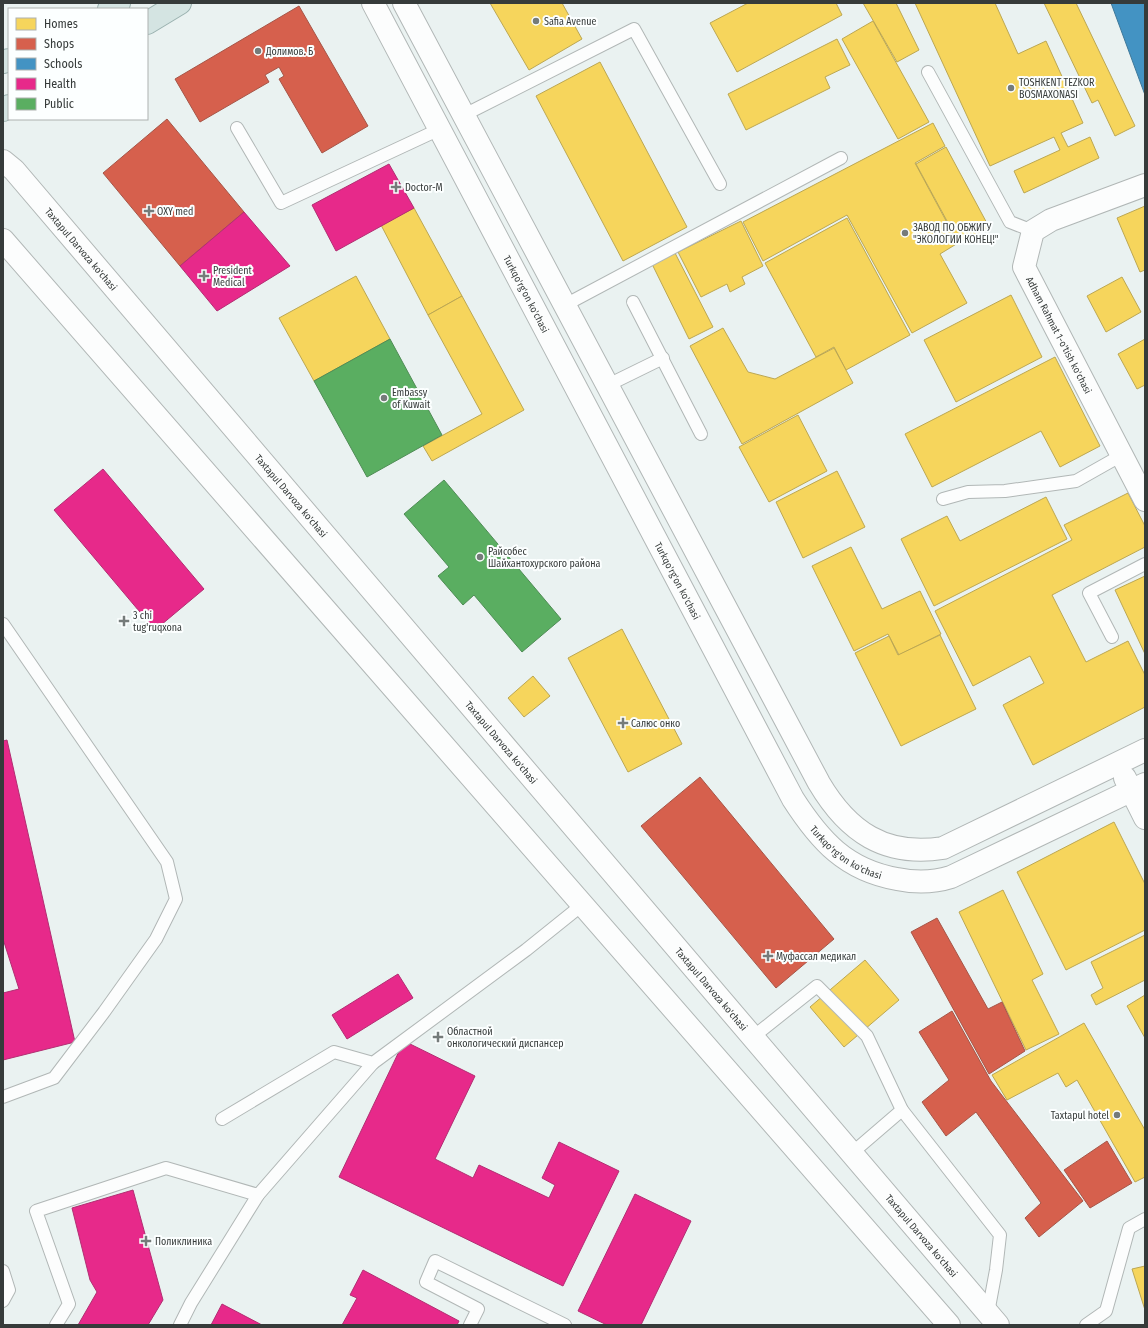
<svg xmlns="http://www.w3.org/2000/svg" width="1148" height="1328" font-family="'Fira Sans Condensed',sans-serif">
  <rect width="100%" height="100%" fill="#eaf2f1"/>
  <g fill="#f6d55c" stroke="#bca752">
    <polygon points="490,3 562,3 582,39 529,70"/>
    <polygon points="748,3 836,3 842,15 737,72 710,23"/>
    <polygon points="863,3 896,3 919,50 897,62"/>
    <polygon points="915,3 995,3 1018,54 1046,41 1083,123 1061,133 1068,147 1090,137 1099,158 1024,193 1014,171 1060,150 1054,137 990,166"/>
    <polygon points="1044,3 1076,3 1135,126 1115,136 1098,100 1092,103"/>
    <polygon points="873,21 929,122 898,139 842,39"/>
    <polygon points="837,39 850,65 825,77 830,88 746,130 728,94"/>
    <polygon points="600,62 687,227 623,261 536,96"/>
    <polygon points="933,123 945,146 915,163 958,243 940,254 967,303 912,333 847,215 763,261 743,222"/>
    <polygon points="946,147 989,227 959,243 916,164"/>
    <polygon points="1145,206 1145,270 1140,272 1117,218"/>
    <polygon points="414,208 462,296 428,315 381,225"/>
    <polygon points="847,218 910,335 846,370 834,347 816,357 765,263"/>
    <polygon points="741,221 763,266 742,277 745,284 730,292 727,284 701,297 678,252"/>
    <polygon points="675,253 713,327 689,339 652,264"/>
    <polygon points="356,276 390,339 314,381 279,318"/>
    <polygon points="1122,277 1141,312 1106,332 1087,296"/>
    <polygon points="1011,295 1042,357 956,402 924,340"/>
    <polygon points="462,296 524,410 432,461 423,446 482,414 428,315"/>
    <polygon points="723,328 748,372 775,379 834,348 853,383 742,444 690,346"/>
    <polygon points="1145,339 1145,385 1137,389 1118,354"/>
    <polygon points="1055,357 1100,446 1060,467 1041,431 932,487 905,434"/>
    <polygon points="798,415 827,471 769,502 739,447"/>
    <polygon points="837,471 865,527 803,558 776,502"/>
    <polygon points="1128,493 1145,526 1145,547 1052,595 1086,662 1128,641 1145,675 1145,707 1033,765 1003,705 1044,683 1030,656 973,686 935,611 1072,540 1064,525"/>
    <polygon points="1046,497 1067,539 934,606 901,539 947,516 960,541"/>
    <polygon points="851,547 882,609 920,591 941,634 899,655 888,634 854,651 812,566"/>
    <polygon points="1145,576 1145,654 1115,590"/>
    <polygon points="622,629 682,744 628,772 568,658"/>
    <polygon points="940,635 976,709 901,746 855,653 889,636 898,655"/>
    <polygon points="533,676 550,696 524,717 508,698"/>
    <polygon points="1114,822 1145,884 1145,930 1066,970 1017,872"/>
    <polygon points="1003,890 1043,974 1032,980 1059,1034 1026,1050 959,912"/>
    <polygon points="1145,935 1145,980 1096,1005 1091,995 1103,988 1091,962"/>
    <polygon points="865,960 899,1000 844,1047 810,1007"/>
    <polygon points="1145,995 1145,1038 1127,1006"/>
    <polygon points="1084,1023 1145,1130 1145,1177 1135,1182 1077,1080 1066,1087 1058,1073 1007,1100 992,1075"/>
    <polygon points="1145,1266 1145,1310 1132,1269"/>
  </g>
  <g fill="#d6604d" stroke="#a65547">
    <polygon points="299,6 368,126 322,153 279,79 284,76 279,67 265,75 269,82 200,122 175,79"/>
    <polygon points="167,119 244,212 180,266 103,173"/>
    <polygon points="700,777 834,939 776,988 641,826"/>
    <polygon points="937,918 988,1009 1002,1002 1025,1051 989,1074 911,932"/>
    <polygon points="952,1011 991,1081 1083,1201 1039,1237 1025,1218 1041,1203 976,1112 946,1136 922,1102 949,1080 919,1032"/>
    <polygon points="1107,1141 1132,1183 1090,1208 1064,1170"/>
  </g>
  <polygon fill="#4393c3" stroke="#3f799a" points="1111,3 1145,3 1145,95"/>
  <g fill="#e7298a" stroke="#b22e72">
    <polygon points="389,164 414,208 336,251 312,205"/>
    <polygon points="244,212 290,266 217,311 180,266"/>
    <polygon points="103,469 204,589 155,630 54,510"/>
    <polygon points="7,740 75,1042 3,1060 3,993 19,989 3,939 3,741"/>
    <polygon points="398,974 413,998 347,1039 332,1015"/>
    <polygon points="404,1041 475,1076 435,1159 473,1178 479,1165 549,1198 555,1185 542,1178 559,1142 619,1171 563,1286 339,1177"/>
    <polygon points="133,1190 163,1300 148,1325 78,1325 97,1292 90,1280 72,1208"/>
    <polygon points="635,1194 691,1221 641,1325 607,1325 578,1311"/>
    <polygon points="363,1270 459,1321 457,1325 342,1325 357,1298 350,1295"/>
    <polygon points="222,1304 262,1325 211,1325"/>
  </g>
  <g fill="#5aae61" stroke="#4f8c55">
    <polygon points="390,339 442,435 367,477 314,381"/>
    <polygon points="444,480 561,619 522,652 474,595 463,605 438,576 449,567 404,514"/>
  </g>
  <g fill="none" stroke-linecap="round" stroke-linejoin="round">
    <g stroke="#b1b7b6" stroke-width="14">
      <g id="service">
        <polyline points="928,72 1010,222 1033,231"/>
        <polyline points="464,115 634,29 720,184"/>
        <polyline points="237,128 281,203 440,129"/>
        <polyline points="633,302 701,434"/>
        <polyline points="565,305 841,158"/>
        <polyline points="608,385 663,358"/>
        <polyline points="943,499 968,492 1005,491 1076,481 1122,455"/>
        <polyline points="3,624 167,862 176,899 156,939 104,1012 54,1078 3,1097"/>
        <polyline points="1112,637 1089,593 1145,564"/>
        <polyline points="753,1037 817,986 867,1036 902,1110 852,1153"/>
        <polyline points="902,1110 1000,1235 996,1270 988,1313"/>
        <polyline points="222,1119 334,1052 373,1063 526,950 582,905"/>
        <polyline points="3,1271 9,1290 3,1301"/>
        <polyline points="56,1325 69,1304 36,1211 166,1168 258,1195"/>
        <polyline points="180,1325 191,1303 258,1195 373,1063"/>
        <polyline points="470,1325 478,1309 426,1282 435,1261 565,1325"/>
        <polyline points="1086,1325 1106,1311 1129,1228 1145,1219"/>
      </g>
    </g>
    <g stroke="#b1b7b6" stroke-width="24">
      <g id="minor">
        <path id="s1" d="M 373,3 L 793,799 C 820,841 846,870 897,879 C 916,883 932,883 951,877 L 1145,784"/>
        <path d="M 404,3 L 819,783 C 848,832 885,857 943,848 L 1145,750"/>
        <path id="s2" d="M 1145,185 L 1051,220 L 1033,231 L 1024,267 L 1145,500"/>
        <polyline points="1125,778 1145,818"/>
      </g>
    </g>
    <g stroke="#b1b7b6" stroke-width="24">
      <g id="secondary">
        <path id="s3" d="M 3,161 L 14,170 L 998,1325"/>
        <polyline points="3,240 949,1325"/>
      </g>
    </g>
    <g stroke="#9bb2b0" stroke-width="24">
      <g id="trunk">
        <polyline points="109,9 119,3"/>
        <polyline points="147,23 180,3"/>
        <polyline points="3,62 9,60"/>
        <polyline points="3,110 9,106"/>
      </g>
    </g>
    <use href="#service" stroke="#fcfdfd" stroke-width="12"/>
    <use href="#minor" stroke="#fcfdfd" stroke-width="22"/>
    <use href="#secondary" stroke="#fcfdfd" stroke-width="22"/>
    <use href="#trunk" stroke="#d4e4e2" stroke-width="22"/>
  </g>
  <g fill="#757b7a" stroke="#fcffff" stroke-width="1.5">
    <circle cx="536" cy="21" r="4"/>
    <circle cx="258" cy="51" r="4"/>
    <circle cx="1011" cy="88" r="4"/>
    <path d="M394 181h4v4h4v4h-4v4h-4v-4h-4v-4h4z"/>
    <path d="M147 205h4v4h4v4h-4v4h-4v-4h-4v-4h4z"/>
    <circle cx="905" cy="233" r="4"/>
    <path d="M202 270h4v4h4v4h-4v4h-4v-4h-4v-4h4z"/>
    <circle cx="384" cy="398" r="4"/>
    <circle cx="480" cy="557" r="4"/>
    <path d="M122 615h4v4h4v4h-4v4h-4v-4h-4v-4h4z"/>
    <path d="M621 717h4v4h4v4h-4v4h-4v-4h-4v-4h4z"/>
    <path d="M766 950h4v4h4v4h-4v4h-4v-4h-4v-4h4z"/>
    <path d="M436 1031h4v4h4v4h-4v4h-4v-4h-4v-4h4z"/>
    <circle cx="1117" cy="1115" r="4"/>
    <path d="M144 1235h4v4h4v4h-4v4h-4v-4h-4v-4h4z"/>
  </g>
  <g text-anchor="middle" stroke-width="4" stroke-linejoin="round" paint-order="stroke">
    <g font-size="10" fill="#363b3a" stroke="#fcffff" text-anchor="start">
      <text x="544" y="25">Safia Avenue</text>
      <text x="266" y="55">Долимов. Б</text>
      <text x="1019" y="86">TOSHKENT TEZKOR<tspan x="1019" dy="12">BOSMAXONASI</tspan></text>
      <text x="405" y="191">Doctor-M</text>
      <text x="157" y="215">OXY med</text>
      <text x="913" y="231">ЗАВОД ПО ОБЖИГУ<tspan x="913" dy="12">"ЭКОЛОГИИ КОНЕЦ!"</tspan></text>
      <text x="213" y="274">President<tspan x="213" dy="12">Medical</tspan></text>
      <text x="392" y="396">Embassy<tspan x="392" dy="12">of Kuwait</tspan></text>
      <text x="488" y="555">Райсобес<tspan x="488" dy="12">Шайхантохурского района</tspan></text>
      <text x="133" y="619">3 chi<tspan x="133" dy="12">tug'ruqxona</tspan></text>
      <text x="631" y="727">Салюс онко</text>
      <text x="776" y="960">Муфассал медикал</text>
      <text x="447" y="1035">Областной<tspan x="447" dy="12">онкологический диспансер</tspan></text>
      <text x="1109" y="1119" text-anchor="end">Taxtapul hotel</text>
      <text x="155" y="1245">Поликлиника</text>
    </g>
    <g font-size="10" fill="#363b3a" stroke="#fcffff">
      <text dy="4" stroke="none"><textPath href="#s3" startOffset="118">Taxtapul Darvoza ko'chasi</textPath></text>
      <text dy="4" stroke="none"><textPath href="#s1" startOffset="329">Turkqo'rg'on ko'chasi</textPath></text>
      <text dy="4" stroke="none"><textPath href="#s2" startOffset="235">Adham Rahmat 1-o'tish ko'chasi</textPath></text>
      <text dy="4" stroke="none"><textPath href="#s3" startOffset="442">Taxtapul Darvoza ko'chasi</textPath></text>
      <text dy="4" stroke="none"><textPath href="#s1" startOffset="653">Turkqo'rg'on ko'chasi</textPath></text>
      <text dy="4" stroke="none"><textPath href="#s3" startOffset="766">Taxtapul Darvoza ko'chasi</textPath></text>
      <text dy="4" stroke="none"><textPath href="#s1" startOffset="977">Turkqo'rg'on ko'chasi</textPath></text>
      <text dy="4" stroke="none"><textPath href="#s3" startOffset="1090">Taxtapul Darvoza ko'chasi</textPath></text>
      <text dy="4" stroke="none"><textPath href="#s3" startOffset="1414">Taxtapul Darvoza ko'chasi</textPath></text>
    </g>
  </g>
  <rect width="1148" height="1328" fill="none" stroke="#363b3a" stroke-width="8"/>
  <rect x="8" y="8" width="140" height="112" fill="#fcffff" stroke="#adb1b0"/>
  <rect x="16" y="18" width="20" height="12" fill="#f6d55c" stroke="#adb1b0"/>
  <text x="44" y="28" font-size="12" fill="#363b3a">Homes</text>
  <rect x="16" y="38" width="20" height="12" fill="#d6604d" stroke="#adb1b0"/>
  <text x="44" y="48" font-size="12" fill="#363b3a">Shops</text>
  <rect x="16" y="58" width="20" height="12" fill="#4393c3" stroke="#adb1b0"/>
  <text x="44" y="68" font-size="12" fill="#363b3a">Schools</text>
  <rect x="16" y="78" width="20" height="12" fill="#e7298a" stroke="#adb1b0"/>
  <text x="44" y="88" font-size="12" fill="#363b3a">Health</text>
  <rect x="16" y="98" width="20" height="12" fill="#5aae61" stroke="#adb1b0"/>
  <text x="44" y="108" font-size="12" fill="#363b3a">Public</text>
</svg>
